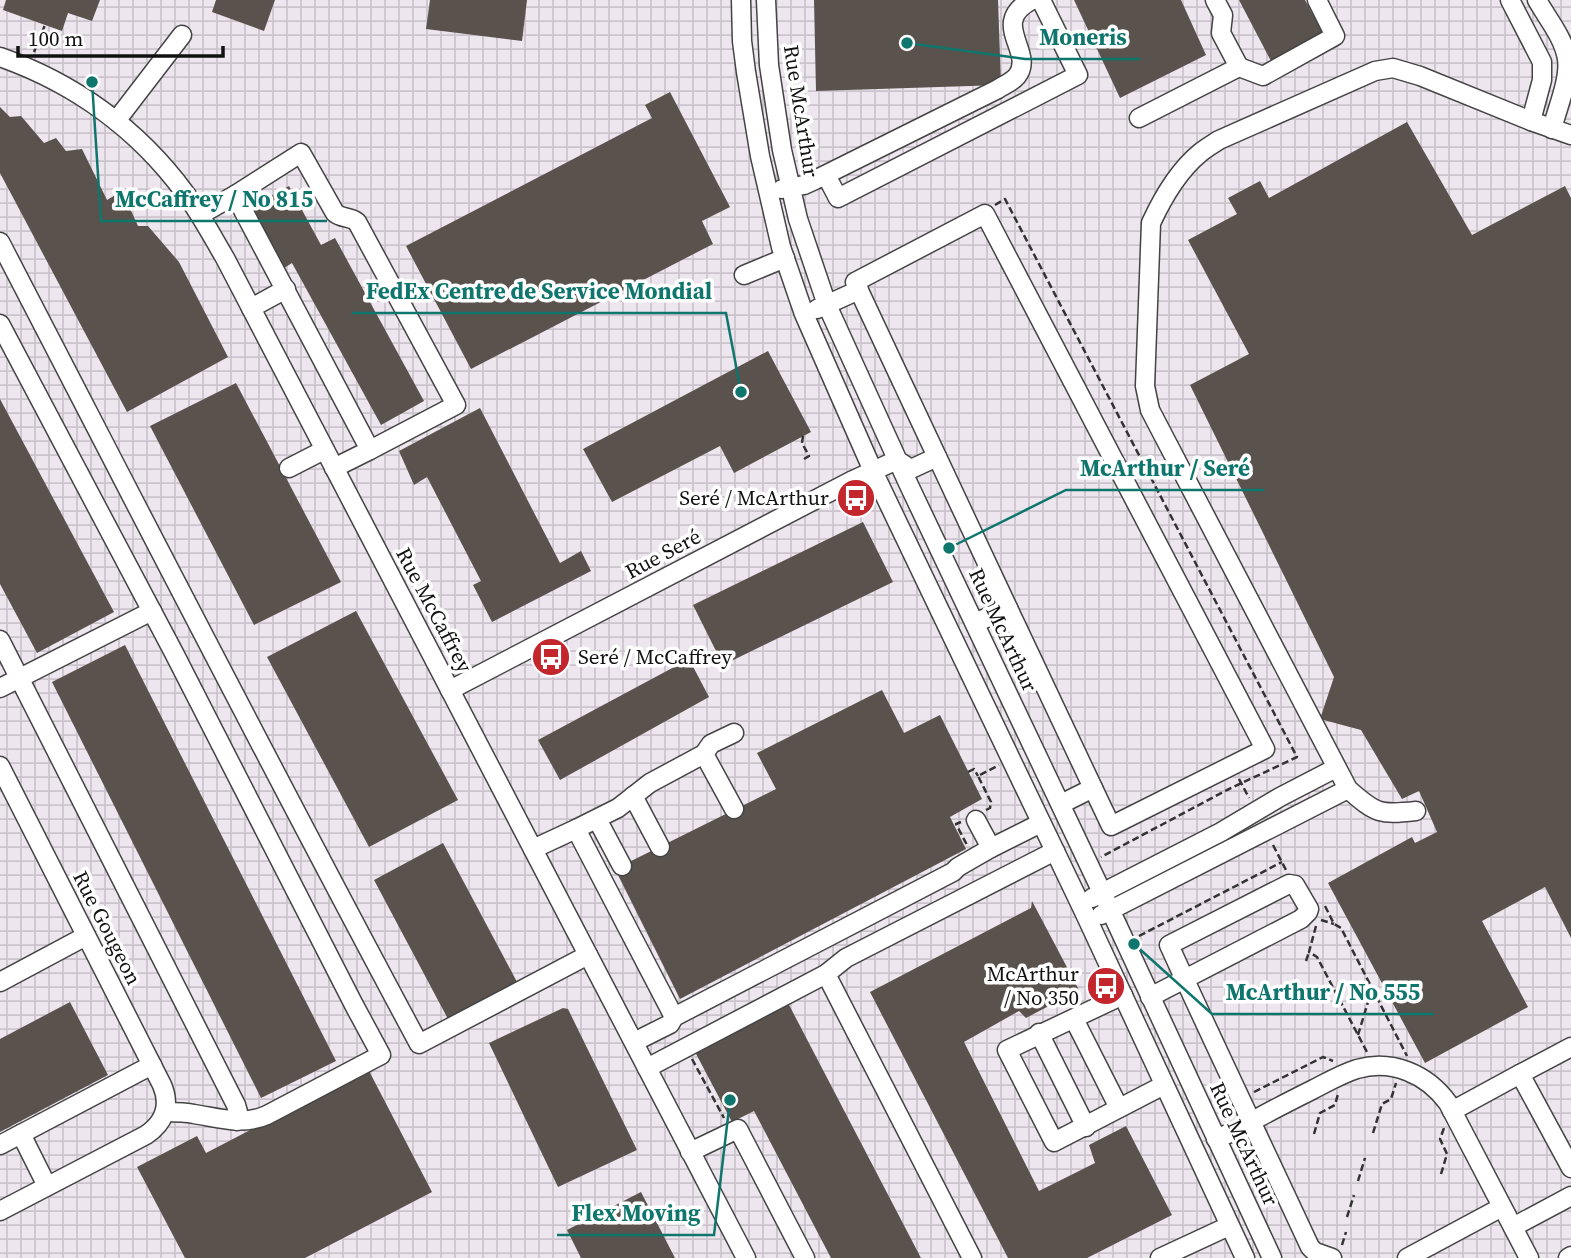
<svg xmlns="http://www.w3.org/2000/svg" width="1571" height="1258" font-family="'Source Serif 4',serif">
  <defs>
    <pattern id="industrial-grid" width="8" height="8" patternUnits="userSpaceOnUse" patternTransform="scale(1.75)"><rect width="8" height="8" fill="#eee6ef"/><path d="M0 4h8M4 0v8" fill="none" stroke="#cbc4cc"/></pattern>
  </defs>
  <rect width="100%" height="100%" fill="#fffdf5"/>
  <rect fill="url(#industrial-grid)" x="0" y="0" width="1571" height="1258"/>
  <g fill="#5a524d">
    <polygon points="6,0 100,0 92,21 68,13 62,31 3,10"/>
    <polygon points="216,0 275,0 264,31 212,12"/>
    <polygon points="430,0 527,0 522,41 426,29"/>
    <polygon points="814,0 998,0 1001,85 816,91"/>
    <polygon points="1074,0 1181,0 1206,55 1120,98"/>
    <polygon points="1239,0 1305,0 1325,37 1273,65"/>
    <polygon points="670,92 730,207 702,221 713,244 471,369 406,246 652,118 645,105"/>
    <polygon points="0,107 10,117 21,116 44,143 56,138 66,151 82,149 107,200 122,191 138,226 148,226 179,262 228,357 127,412 0,173"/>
    <polygon points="1407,122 1472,235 1565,186 1571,198 1571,938 1545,887 1482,921 1528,1007 1425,1063 1328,883 1412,837 1415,843 1437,832 1419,791 1402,799 1361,730 1320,719 1334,677 1190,385 1249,354 1188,240 1237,214 1228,198 1260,181 1269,198"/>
    <polygon points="289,186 321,245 335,238 424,401 381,425 292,263 281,270 249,208"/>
    <polygon points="768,351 811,432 734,473 720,446 612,502 583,449"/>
    <polygon points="236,383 341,582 254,625 150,426"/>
    <polygon points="0,399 114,612 37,653 0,584"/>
    <polygon points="480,408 560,563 581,551 591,571 492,622 473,585 481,581 427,477 414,485 399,451"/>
    <polygon points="863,522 893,582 723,665 693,605"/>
    <polygon points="356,611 458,800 369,847 267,657"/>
    <polygon points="125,645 336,1061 261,1098 52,682"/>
    <polygon points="689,659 709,697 560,780 538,740"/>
    <polygon points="882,690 904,733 940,715 982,799 950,817 966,849 680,999 615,869 776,789 757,753"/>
    <polygon points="443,843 517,982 448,1019 374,880"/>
    <polygon points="1032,901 1079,990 1026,1018 1019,1011 964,1042 1039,1191 1095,1163 1089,1145 1126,1126 1172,1215 1087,1258 1008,1258 870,992 1031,908"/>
    <polygon points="787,1001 921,1258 831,1258 754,1111 732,1122 694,1050"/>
    <polygon points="70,1002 108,1075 0,1132 0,1039"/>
    <polygon points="563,1008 568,1009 637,1150 558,1187 489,1043"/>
    <polygon points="368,1069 432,1192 305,1258 185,1258 137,1167 197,1136 206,1153"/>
    <polygon points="641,1192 675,1258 581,1258 567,1230"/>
  </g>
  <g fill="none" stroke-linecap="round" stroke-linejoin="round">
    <g stroke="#444" stroke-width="21">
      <g id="minor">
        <polyline points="741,0 742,41 746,72 760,156 781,247 804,314 873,471 1086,916 1245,1258"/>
        <polyline points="766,0 769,65 782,150 798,219 827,305 907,481 1108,905 1272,1258"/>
        <polyline points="1510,0 1542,62 1542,80 1531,121"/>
        <path d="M 1537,0 C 1547,18 1564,38 1567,59 C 1570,79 1557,109 1552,129"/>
        <path d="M 0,57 C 74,83 138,129 185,193 C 200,213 212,236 225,258 L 746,1258"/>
        <polyline points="1239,67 1263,76 1335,36 1317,0"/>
        <polyline points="1139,118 1239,67 1221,33 1223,15 1215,0"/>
        <polyline points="116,121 182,35"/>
        <polyline points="826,175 838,198 1078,75 1041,0"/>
        <path d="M 782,189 L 804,185 L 815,180 L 998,89 C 1004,85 1012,82 1017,76 C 1036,52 988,23 1032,0"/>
        <path d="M 235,195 L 301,153 L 335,213 C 342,219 350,216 357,222 L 456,405 L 370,450"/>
        <polyline points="200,215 235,195 370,450 334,468"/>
        <path d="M 0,242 C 139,510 276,778 419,1044 L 588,955"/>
        <polyline points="744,275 785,258"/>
        <polyline points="251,308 286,289"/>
        <polyline points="817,309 859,290"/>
        <path d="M 0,324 L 174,653 L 354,1005 L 381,1055 L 267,1115 C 243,1126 219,1118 194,1114 C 185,1112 175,1112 165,1112"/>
        <polyline points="897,460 911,469 937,457"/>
        <polyline points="289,468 324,450"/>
        <polyline points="1008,608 855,282 985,214 1265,749 1111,826 1093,788"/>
        <polyline points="975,623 1008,608 1093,788 1061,804"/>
        <polyline points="0,640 236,1105 238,1112 237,1121"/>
        <polyline points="0,688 152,611"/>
        <polyline points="450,690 851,481 897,460"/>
        <polyline points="704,754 734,809"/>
        <path d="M 0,766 L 162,1085 C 171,1106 164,1123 146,1135 L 0,1211"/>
        <polyline points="633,796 660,847"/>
        <path d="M 1416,811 C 1380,815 1376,814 1348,789 L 1150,410 L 1145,386 L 1151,223 C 1163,197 1178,171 1200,153 C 1206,148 1213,144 1219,140 L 1375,71 L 1393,68 L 1420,76 L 1531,121 L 1571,135"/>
        <polyline points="597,819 622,866"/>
        <polyline points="976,820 991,848 1041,823"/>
        <polyline points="576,829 618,808 650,783 704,754 711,744 734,733"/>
        <polyline points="533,849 576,829 674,1017"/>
        <polyline points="1092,898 1221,832 1280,797 1336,768"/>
        <polyline points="1101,915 1348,789"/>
        <polyline points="826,974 972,1258"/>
        <polyline points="0,982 86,936"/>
        <polyline points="1123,995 1007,1050 1054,1142 1164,1085"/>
        <path d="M 1150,997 L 1301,919 L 1308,912 L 1309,909 L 1295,885 L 1289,884 L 1169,945 C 1215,1046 1263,1146 1310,1247 L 1315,1252 L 1332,1258"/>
        <polyline points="1074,1019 1119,1108"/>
        <polyline points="1039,1033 1086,1127"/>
        <polyline points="634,1042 670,1024 674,1017 953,872 958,867 991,848"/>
        <polyline points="647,1068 826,974 846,958 1055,851"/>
        <polyline points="1520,1074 1571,1047"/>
        <polyline points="1452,1111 1520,1074 1571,1168"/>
        <polyline points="21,1134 47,1186"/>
        <path d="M 1216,1139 L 1253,1123 L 1258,1118 C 1276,1108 1294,1099 1312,1090 C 1326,1083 1341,1074 1357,1069 C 1392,1059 1427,1074 1448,1103 L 1529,1258"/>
        <polyline points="0,1145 152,1065"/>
        <polyline points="690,1152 738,1129 805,1258"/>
        <polyline points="1513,1227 1571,1196"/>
        <polyline points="1160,1258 1229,1226"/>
        <polyline points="1407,1258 1502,1207"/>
        <polyline points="1568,1258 1571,1256"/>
      </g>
    </g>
    <g stroke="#333" stroke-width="2.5" stroke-dasharray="7 3.5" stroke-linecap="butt">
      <polyline points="34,52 45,25"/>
      <polyline points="995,205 1005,199 1297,757 1227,790 1101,857"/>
      <polyline points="803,436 802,443 809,456 804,459"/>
      <polyline points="968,772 974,769 978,776"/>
      <polyline points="1239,779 1249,798"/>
      <polyline points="986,810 990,808 991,802 978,776 999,765"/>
      <polyline points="961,822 956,824 967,845"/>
      <polyline points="1273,845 1286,870"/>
      <polyline points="1325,906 1334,924 1341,928 1407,1056"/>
      <polyline points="1321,920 1334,924"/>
      <polyline points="1316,926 1309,952 1317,957 1367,1052"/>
      <polyline points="1139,936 1282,862"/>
      <polyline points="1306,961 1309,952"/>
      <polyline points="1358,1035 1372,989"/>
      <polyline points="692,1059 724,1118"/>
      <polyline points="1254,1092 1323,1057 1333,1061"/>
      <polyline points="1373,1133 1382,1104 1391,1099 1396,1083"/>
      <polyline points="1314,1134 1320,1113 1335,1105 1338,1094"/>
      <polyline points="1441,1174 1447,1154 1440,1139 1444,1128"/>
      <polyline points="1358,1181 1365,1158"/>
      <polyline points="1347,1217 1354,1195"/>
      <polyline points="1342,1245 1346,1232"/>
    </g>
    <use href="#minor" stroke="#fff" stroke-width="18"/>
  </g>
  <defs>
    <g id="bus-disc" transform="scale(2.0125)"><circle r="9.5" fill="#c4262e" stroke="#fff"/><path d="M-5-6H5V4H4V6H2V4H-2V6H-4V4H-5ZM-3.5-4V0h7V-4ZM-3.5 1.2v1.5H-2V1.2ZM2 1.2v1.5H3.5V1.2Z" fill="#fff"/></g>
  </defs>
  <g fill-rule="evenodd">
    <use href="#bus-disc" x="856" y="498"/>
    <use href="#bus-disc" x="551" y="657"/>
    <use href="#bus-disc" x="1106" y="986"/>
  </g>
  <g text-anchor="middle" stroke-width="7" stroke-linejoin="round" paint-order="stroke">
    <g font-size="21" fill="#111" stroke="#fff">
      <text transform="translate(801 111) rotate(81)" y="7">Rue McArthur</text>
      <text transform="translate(663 554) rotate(-28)" y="7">Rue Seré</text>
      <text transform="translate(434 610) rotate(62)" y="7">Rue McCaffrey</text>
      <text transform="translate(1003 630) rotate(65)" y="7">Rue McArthur</text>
      <text transform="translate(107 928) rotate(63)" y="7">Rue Gougeon</text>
      <text transform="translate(1244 1144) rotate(65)" y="7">Rue McArthur</text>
    </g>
    <g font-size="21" fill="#111" stroke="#fff" text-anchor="end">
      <text x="829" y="505">Seré / McArthur</text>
      <text x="578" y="664" text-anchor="start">Seré / McCaffrey</text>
      <text x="1079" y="981">McArthur<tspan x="1079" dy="24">/ No 350</tspan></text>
    </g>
  </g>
  <path fill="none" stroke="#0f766e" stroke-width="2.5" d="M907 43L1025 59H1140M92 82L101 221H327M741 392L726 313H352M949 548L1066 490H1264M1134 944L1212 1014H1434M730 1100L714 1235H557"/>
  <g fill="#0f766e" stroke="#fff" stroke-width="2.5">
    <circle cx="907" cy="43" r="7"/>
    <circle cx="92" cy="82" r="7"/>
    <circle cx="741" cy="392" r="7"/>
    <circle cx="949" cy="548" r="7"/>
    <circle cx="1134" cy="944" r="7"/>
    <circle cx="730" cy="1100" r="7"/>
  </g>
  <g font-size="23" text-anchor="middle" font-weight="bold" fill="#0f766e" stroke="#fff" stroke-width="7" stroke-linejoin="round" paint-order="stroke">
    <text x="1083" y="45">Moneris</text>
    <text x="214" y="207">McCaffrey / No 815</text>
    <text x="539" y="299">FedEx Centre de Service Mondial</text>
    <text x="1165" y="476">McArthur / Seré</text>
    <text x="1323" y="1000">McArthur / No 555</text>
    <text x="636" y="1221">Flex Moving</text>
  </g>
  <path d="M18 46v10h205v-10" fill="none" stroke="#111111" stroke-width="3.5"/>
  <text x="28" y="46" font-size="21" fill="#111111" stroke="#ffffff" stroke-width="5" paint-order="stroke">100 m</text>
</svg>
